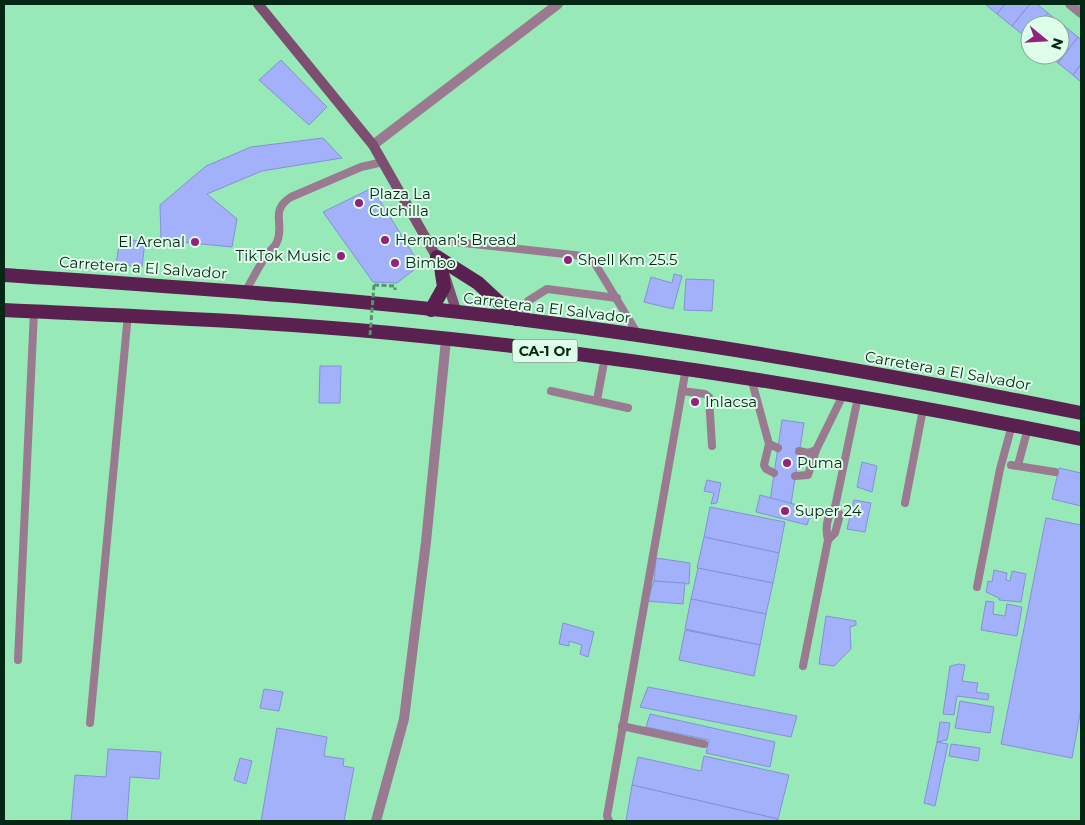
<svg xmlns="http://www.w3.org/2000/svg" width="1085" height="825" font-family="Montserrat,sans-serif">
  <rect width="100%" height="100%" fill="#97e9b7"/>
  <g fill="#a3b0fa" stroke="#8590d8">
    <polygon points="985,4 1005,4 997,14"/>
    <polygon points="1005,4 1030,4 1012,26 997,14"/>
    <polygon points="1030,4 1037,4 1048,13 1038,25 1030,25 1030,35 1027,38 1012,26"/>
    <polygon points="1048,13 1063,25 1060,28 1060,25 1038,25"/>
    <polygon points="1063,25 1078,37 1058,63 1048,55 1060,55 1060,28"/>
    <polygon points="1078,37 1081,40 1081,64 1073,75 1058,63"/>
    <polygon points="281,60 327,107 309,125 259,80"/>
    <polygon points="1081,64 1081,82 1073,75"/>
    <polygon points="323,138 342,158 262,171 207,194 237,219 232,247 161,240 160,205 206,166 251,147"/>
    <polygon points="372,188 420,265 397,283 373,282 323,212"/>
    <polygon points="120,238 145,242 142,267 116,264"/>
    <polygon points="674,274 682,276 673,309 644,302 651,277 672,283"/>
    <polygon points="686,279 714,280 712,311 684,310"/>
    <polygon points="320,366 341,366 340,403 319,403"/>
    <polygon points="782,420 804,423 791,504 770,501"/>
    <polygon points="862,462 877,466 872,492 857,487"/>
    <polygon points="1059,468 1081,473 1081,506 1052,499"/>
    <polygon points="707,480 721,483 717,503 711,504 714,493 704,491"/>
    <polygon points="760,495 812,509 807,525 756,512"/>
    <polygon points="854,500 871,503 865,532 847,529"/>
    <polygon points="710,507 785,522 779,553 704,537"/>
    <polygon points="1046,518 1081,525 1081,709 1072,758 1001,744"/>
    <polygon points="704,537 779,553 773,583 697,568"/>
    <polygon points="656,558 690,563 689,584 654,581"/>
    <polygon points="698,568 773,583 766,614 691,599"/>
    <polygon points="994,570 1007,573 1006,580 1010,581 1012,571 1026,574 1021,602 999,600 999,598 986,592 988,581 992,582"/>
    <polygon points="654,581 685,583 683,604 647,601"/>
    <polygon points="691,599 766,614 760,645 685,629"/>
    <polygon points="986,601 994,602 993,614 1005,616 1007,604 1022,607 1017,636 981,630"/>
    <polygon points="826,616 856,621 856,625 850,627 851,649 834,666 819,664"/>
    <polygon points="563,623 594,632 588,657 580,654 582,645 569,641 569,646 559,644"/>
    <polygon points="685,630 760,645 754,676 679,660"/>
    <polygon points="959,664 965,665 962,681 978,683 976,692 989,694 988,700 957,696 954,715 943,714 950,666"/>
    <polygon points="648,687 797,716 791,737 640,707"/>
    <polygon points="264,689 283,692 279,711 260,708"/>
    <polygon points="960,701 994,707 990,733 955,728"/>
    <polygon points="650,714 775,742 770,767 706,753 709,740 646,727"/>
    <polygon points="940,722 950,723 947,740 937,742"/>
    <polygon points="277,728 327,737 324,756 344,759 343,766 354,768 344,821 261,821"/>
    <polygon points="937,742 948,744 935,806 924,803"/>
    <polygon points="951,744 980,748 978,761 949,756"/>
    <polygon points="108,749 161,752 159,779 130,777 127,821 71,821 75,775 106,777"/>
    <polygon points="704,756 789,775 778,819 632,785 638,757 701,771"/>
    <polygon points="240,758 252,761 246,784 234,780"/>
    <polygon points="632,785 778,819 778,821 626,821"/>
  </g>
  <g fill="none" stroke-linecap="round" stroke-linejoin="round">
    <polyline stroke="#569370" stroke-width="3" stroke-dasharray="5 2.5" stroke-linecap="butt" points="374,285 395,286 395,290"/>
    <g stroke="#9a7a91" stroke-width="8">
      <polyline points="427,239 583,256 594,262 639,336"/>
      <path d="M 245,292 C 252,280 259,266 267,254 C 270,250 275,247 277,242 C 285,223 269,211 291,197 L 361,167 L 383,162"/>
      <polyline points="524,320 528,301 547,289 617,298"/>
      <polyline points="751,378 769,444 778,448"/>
      <polyline points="551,391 628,408"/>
      <polyline points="682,391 705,394 709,397 712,446"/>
      <polyline points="597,400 605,357"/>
      <polyline points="769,444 764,465 766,469 774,473"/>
      <polyline points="799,451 808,453 816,450 844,393"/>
      <polyline points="1011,465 1055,472"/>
      <polyline points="1018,465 1028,428"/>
      <polyline points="795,476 808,475 816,450"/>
      <polyline points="905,503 923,409"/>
      <path d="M 828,540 C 825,528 827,516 835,507"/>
      <polyline points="977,587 1000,469 1012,425"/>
      <polyline points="18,660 34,311"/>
      <polyline points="803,666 828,540 835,533 840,515 835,507 858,397"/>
      <polyline points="90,723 128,314"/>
      <polyline points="622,726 704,744"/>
      <polyline points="609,821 607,816 686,368"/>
    </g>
    <g stroke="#9a7a91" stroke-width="10">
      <polyline points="1070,4 1081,13"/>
      <polyline points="373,145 558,4"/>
      <polyline points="376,821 404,719 426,542 446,340"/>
    </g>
    <g stroke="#7c4e70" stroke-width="10">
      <polyline points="258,4 373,145 440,263"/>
      <polyline points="445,276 457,313"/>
    </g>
    <g stroke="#5a204f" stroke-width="14">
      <polyline points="437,257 478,283 517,319"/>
      <path d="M 4,275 C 178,287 353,298 526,320 C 712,343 897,376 1081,413"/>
      <path d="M 4,310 C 133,316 262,321 391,333 C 623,355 853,392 1081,439"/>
      <polyline points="431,310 444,287 441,267"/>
    </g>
    <polyline stroke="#569370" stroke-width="3" stroke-dasharray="5 2.5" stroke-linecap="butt" points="370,335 374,285"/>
  </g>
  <g fill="#942180" stroke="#dffee9" stroke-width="2">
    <circle cx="359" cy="203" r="5"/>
    <circle cx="385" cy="240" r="5"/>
    <circle cx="195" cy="242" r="5"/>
    <circle cx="341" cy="256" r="5"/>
    <circle cx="568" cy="260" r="5"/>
    <circle cx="395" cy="263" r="5"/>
    <circle cx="695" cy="402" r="5"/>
    <circle cx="787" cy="463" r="5"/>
    <circle cx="785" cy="511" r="5"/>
  </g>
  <g text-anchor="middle" stroke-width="4" stroke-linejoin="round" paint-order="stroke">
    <rect fill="#dffee9" stroke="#466855" stroke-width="1" x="512.5" y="339.5" width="65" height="23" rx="4"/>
    <g font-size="14" font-weight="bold" fill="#042715">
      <text x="545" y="356">CA-1 Or</text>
    </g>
    <g font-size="15" fill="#042715" stroke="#dffee9" text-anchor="start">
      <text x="369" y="199">Plaza La<tspan x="369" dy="17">Cuchilla</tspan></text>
      <text x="395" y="245">Herman's Bread</text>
      <text x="185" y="247" text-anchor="end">El Arenal</text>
      <text x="331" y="261" text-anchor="end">TikTok Music</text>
      <text x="578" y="265">Shell Km 25.5</text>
      <text x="405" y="268">Bimbo</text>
      <text x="705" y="407">Inlacsa</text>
      <text x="797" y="468">Puma</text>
      <text x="795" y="516">Super 24</text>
    </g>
    <g font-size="15" fill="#042715" stroke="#dffee9">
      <text transform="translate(143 268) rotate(4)" y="5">Carretera a El Salvador</text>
      <text transform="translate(547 308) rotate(7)" y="5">Carretera a El Salvador</text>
      <text transform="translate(948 371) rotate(10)" y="5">Carretera a El Salvador</text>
    </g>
  </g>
  <rect width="1085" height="825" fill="none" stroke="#042715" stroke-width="10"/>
  <g transform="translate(1045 40) rotate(108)"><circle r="24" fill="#dffee9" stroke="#87a894"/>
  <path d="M0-4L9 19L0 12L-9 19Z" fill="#942180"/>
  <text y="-8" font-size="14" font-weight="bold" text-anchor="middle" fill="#042715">N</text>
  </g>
</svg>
